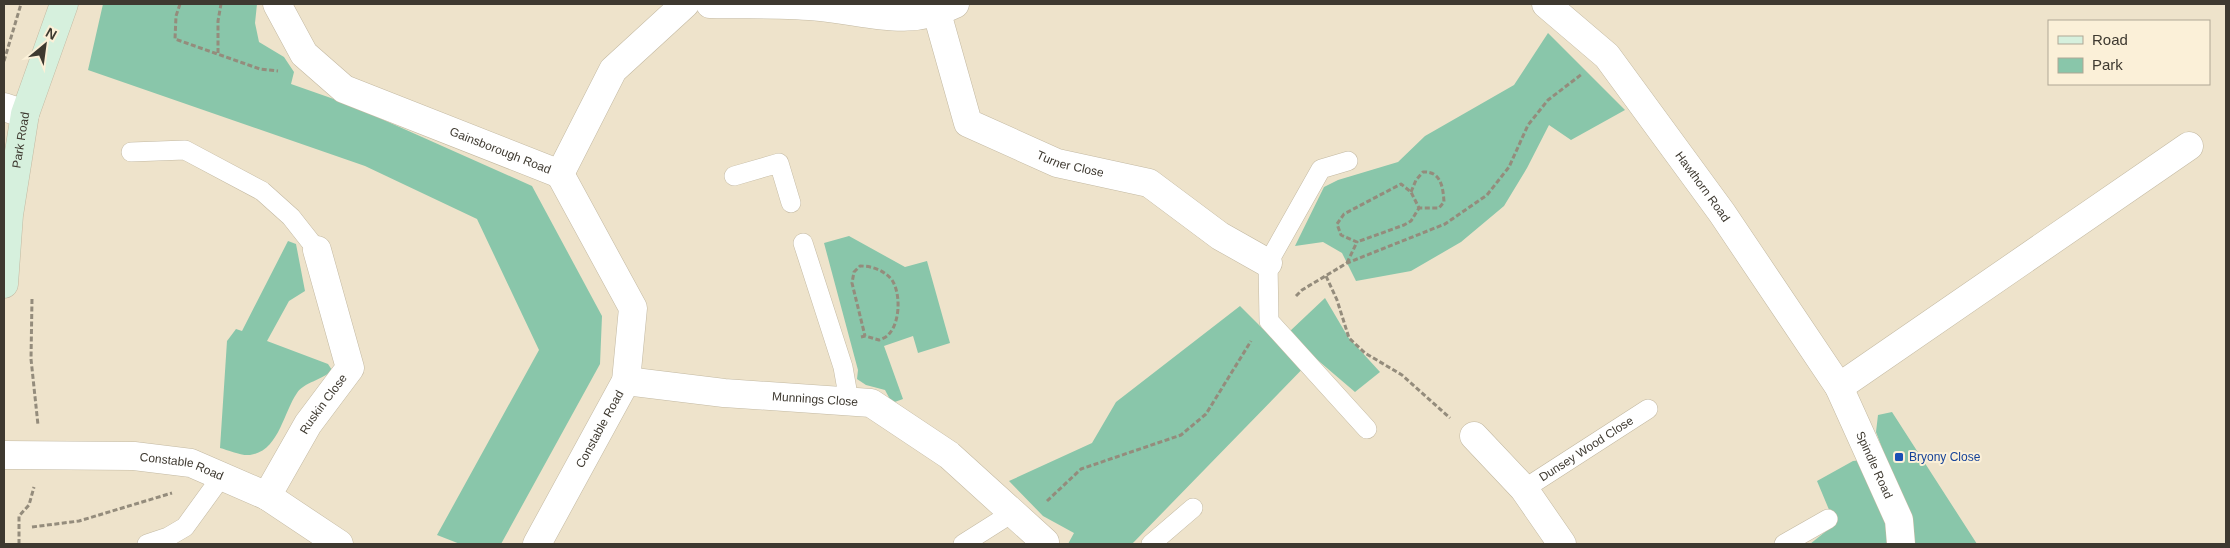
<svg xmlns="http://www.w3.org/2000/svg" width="2230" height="548" font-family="Arial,sans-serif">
  <rect width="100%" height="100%" fill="#eee3cb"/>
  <g fill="#89c6aa">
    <polygon points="103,4 257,4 255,23 259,42 284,57 294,72 291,84 348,104 532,186 602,316 600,364 501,544 460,544 437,535 539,350 477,219 365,166 88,70"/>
    <polygon points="1548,33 1625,110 1571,140 1549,125 1527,168 1504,206 1461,242 1411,271 1356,281 1342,253 1323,242 1295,246 1324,187 1338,180 1398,162 1425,136 1514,85"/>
    <polygon points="849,236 905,267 927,261 950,343 918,353 913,336 884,346 903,399 892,403 885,390 866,385 857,379 858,370 824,243"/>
    <path d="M 288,241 L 296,244 L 305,291 L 289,301 L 267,341 L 328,364 L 332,370 C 323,380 304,382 297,393 C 283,413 279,451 250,455 C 241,456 228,450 220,448 L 227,341 L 236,329 L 242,331 Z"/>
    <polygon points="1325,298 1348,337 1380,372 1355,392 1314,357 1132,544 1068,544 1074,533 1043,516 1009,481 1092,443 1116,402 1240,306 1271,337 1289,332"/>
    <polygon points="1892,412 1977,544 1913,544 1906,511 1876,432 1878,415"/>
    <polygon points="1862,460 1888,527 1890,544 1810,544 1835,524 1817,481 1853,461"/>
  </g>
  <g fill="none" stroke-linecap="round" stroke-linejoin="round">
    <g stroke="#c3b9a2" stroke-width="20">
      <g id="lane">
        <polyline points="131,152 185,150 262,191 291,217 317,250"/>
        <polyline points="1348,161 1321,169 1268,263 1269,321 1367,429"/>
        <polyline points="734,176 779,163 791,203"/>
        <polyline points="803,243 843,367 849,401"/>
        <path id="s1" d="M 1524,489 L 1648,409"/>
        <polyline points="147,544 168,537 185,527 222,476"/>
        <polyline points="963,544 1012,513"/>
        <polyline points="1151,544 1193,508"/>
        <polyline points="1784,544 1828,519"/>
      </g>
    </g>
    <g stroke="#c3b9a2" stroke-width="29">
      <g id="street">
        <path id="s2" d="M 277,4 L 304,54 L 344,89 L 560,174 L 613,70 L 685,4"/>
        <path d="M 710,4 C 747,5 785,3 821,7 C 870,12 908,28 955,4"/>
        <path id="s3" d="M 1546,4 L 1607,56 L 1722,213 L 1839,387 L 1899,520 L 1901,544"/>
        <path id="s4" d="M 937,13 L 968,123 L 1057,163 L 1149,183 L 1220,236 L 1268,263"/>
        <polyline points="4,107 25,114"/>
        <path id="s5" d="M 626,381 L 724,393 L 871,403 L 949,455 L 1045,542"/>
        <polyline points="1839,387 2189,146"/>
        <polyline points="1474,436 1524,489 1562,544"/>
        <path id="s6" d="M 4,455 L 134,456 L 191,463 L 267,496 L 339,544"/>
        <path id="s7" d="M 267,496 L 308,424 L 350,368 L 317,250"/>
        <path id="s8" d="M 537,544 L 626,381 L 633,308 L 560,174"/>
      </g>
    </g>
    <g stroke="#c3b9a2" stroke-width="29">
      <g id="secondary">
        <path id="s9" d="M 4,284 L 9,215 L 25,114 L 64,4"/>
      </g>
    </g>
    <g stroke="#948c7c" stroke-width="3" stroke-dasharray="5 2.5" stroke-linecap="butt">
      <polyline points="180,4 176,16 175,39 260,69 278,71"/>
      <polyline points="218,53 218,21 221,4"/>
      <polyline points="4,61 21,4"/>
      <path d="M 1411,192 L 1416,180 L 1423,172 C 1441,171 1443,187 1444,202 L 1439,208 L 1419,208"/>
      <polyline points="1347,263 1357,242 1341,235 1337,224 1344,214 1401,184 1411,192 1419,208 1411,221 1404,225 1357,242"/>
      <polyline points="1326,276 1337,300 1349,338 1365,353 1402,375 1450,418"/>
      <polyline points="1296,296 1302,290 1347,263 1445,224 1487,195 1509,167 1528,125 1548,100 1582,74"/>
      <polyline points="32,299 31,359 38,425"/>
      <path d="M 861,337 L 865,336 L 879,340 C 882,339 887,337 889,334 C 900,322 901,294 892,280 C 884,270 872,266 860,266 L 854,272 L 852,283 L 865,336"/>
      <polyline points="1047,501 1081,469 1181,435 1206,414 1251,341"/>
      <polyline points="32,527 79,521 172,493"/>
      <polyline points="19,544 19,516 29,505 34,487"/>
    </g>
    <use href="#lane" stroke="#fff" stroke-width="19"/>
    <use href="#street" stroke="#fff" stroke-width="28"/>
    <use href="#secondary" stroke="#d6f0dd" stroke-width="28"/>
  </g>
  <rect fill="#1a4fb4" stroke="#fbf0d8" stroke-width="2" x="1894" y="452" width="10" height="10" rx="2.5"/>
  <g text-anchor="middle" stroke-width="4" stroke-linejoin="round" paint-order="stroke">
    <g font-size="12" fill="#3e3930" stroke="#fbf0d8">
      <text dy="4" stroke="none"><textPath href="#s9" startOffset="145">Park Road</textPath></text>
      <text dy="4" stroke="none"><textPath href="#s2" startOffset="278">Gainsborough Road</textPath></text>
      <text dy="4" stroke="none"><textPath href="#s4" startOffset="225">Turner Close</textPath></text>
      <text dy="4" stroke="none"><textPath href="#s3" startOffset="242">Hawthorn Road</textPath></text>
      <text dy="4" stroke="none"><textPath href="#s5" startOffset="190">Munnings Close</textPath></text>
      <text dy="4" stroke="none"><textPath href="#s7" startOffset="108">Ruskin Close</textPath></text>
      <text dy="4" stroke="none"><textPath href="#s8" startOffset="131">Constable Road</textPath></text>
      <text dy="4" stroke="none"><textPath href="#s1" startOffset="74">Dunsey Wood Close</textPath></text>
      <text dy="4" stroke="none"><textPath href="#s3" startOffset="570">Spindle Road</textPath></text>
      <text dy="4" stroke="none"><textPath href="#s6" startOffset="179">Constable Road</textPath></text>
    </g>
    <g font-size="12" fill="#164399" stroke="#fbf0d8" text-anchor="start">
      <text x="1909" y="461">Bryony Close</text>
    </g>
  </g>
  <rect width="2230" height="548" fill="none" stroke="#3e3930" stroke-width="10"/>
  <rect x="2048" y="20" width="162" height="65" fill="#fbf0d8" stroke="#afa795"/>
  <rect x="2058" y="36" width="25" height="8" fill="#d6f0dd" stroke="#afa795"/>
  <text x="2092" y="45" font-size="15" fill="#3e3930">Road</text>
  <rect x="2058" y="58" width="25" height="15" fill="#89c6aa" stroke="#afa795"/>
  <text x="2092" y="70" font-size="15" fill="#3e3930">Park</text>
  <g transform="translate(45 45) rotate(29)" stroke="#fbf0d8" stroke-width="4" paint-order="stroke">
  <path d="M0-4L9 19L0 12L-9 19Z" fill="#3e3930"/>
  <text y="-8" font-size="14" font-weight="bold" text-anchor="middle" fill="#3e3930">N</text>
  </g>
</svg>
